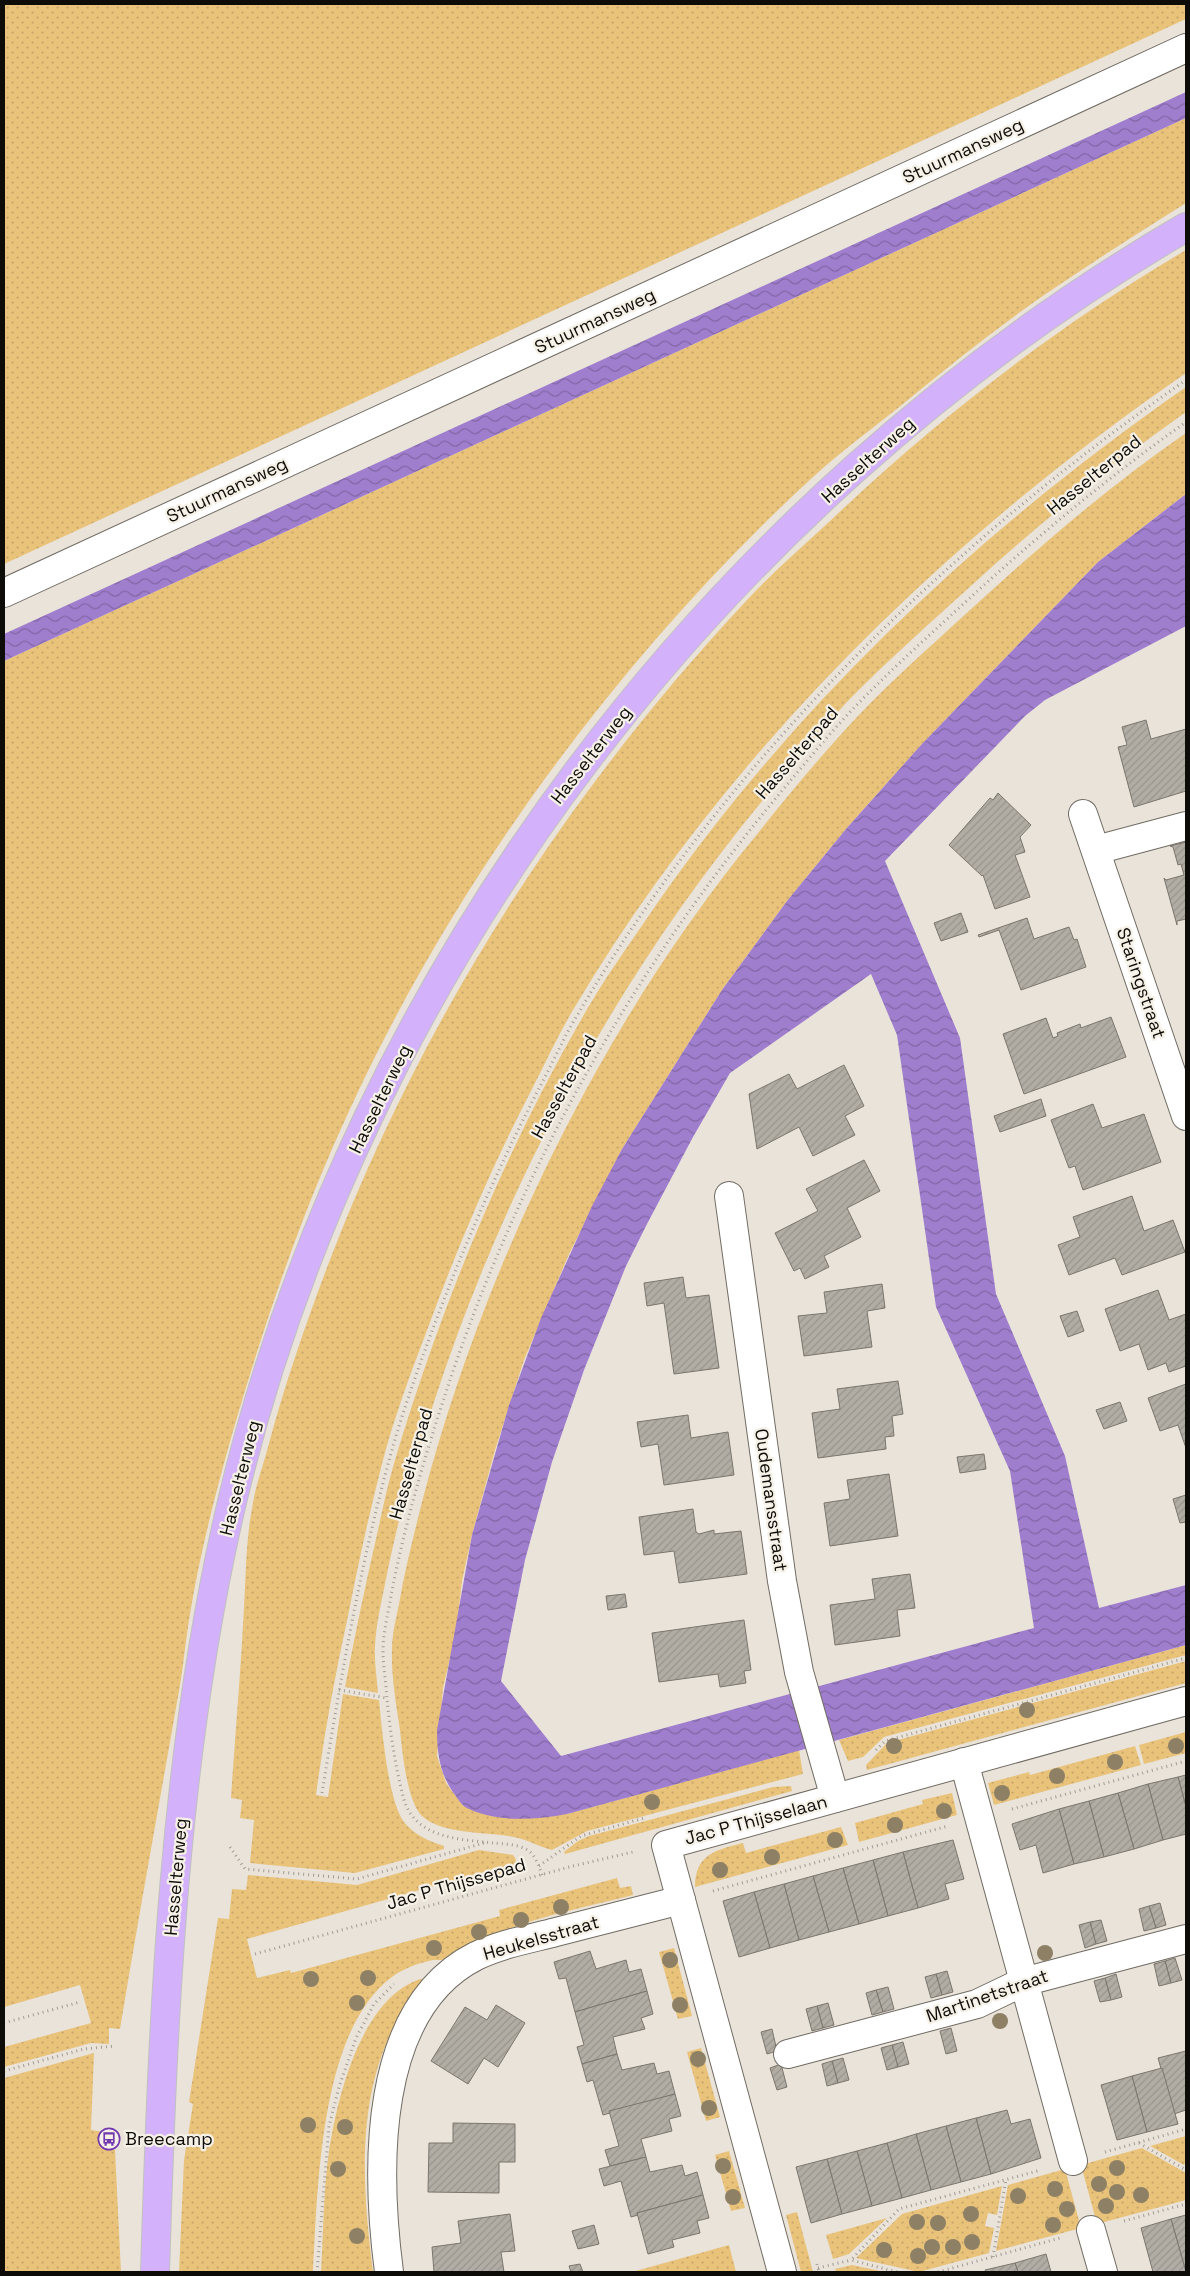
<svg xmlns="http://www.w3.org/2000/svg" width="1190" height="2276" font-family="'Space Grotesk',sans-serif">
  <defs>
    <pattern id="grass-dots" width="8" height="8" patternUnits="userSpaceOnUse" patternTransform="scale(1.25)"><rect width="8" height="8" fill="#eac37b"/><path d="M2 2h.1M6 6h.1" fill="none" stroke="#c8a669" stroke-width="1.8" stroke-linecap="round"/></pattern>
    <pattern id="water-waves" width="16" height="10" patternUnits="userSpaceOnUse" patternTransform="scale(1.25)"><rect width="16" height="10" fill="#a07ece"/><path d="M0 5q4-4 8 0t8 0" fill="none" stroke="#8166a5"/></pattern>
    <pattern id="building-hatch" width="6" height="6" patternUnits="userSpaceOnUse" patternTransform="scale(1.25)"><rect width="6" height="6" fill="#b2ada4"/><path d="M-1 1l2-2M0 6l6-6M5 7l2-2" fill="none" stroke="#98948c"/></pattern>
  </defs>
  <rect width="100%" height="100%" fill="#e9e3da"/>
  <g fill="url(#grass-dots)">
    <polygon points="4,4 1186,4 1186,19 4,564"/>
    <path d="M 1186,118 L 1186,203 C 1143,230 1099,258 1056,287 C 1001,324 949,366 898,408 C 869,431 839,453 812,478 C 624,651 457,876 350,1109 C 302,1212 265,1321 233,1431 C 216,1491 200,1553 190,1614 C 185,1643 183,1673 177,1702 C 158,1811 138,1920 120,2029 L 109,2028 L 109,2044 L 91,2043 L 4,2067 L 4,2047 L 91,2023 L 80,1985 L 4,2007 L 4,661 Z"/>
    <path d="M 1186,250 L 1186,373 C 944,540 724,755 573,1010 C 558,1035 546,1062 533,1087 C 493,1164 459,1243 429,1325 C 412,1370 394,1417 382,1464 C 369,1514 358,1565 348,1616 C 335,1675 324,1735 316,1795 L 328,1797 L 343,1694 L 379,1700 C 382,1728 388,1801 404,1822 C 414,1835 429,1841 444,1846 L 444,1849 L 355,1873 L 250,1863 L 254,1820 L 240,1818 L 242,1800 L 231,1798 C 235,1734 241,1671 244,1607 C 246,1572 246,1537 253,1503 C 256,1484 263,1466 268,1447 C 285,1383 307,1320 331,1257 C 425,1014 568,791 747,600 C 773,572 802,547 830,521 C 938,418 1057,326 1186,250 Z"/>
    <path d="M 1186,387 L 1186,412 C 1111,465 1040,523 972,585 C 930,623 886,662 846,703 C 825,726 805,751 784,775 C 626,960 510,1170 434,1402 C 414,1461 397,1522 385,1584 C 381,1604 376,1625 375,1646 C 374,1661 377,1678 378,1693 L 345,1687 C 355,1634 366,1582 378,1530 C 383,1507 388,1483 395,1460 C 441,1307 502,1157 582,1018 C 604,979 631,942 656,905 C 798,701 983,528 1186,387 Z"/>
    <path d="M 1186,433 L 1186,494 L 1098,562 L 921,745 L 846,829 L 787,901 L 722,990 L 622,1149 L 569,1254 L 524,1360 L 495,1450 L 472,1535 L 462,1581 L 456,1633 L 443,1688 L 437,1756 L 446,1783 L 463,1806 L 567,1814 L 799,1750 L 803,1774 L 587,1831 L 552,1850 C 540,1847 530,1841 518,1838 C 491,1831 444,1836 422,1816 C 407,1802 402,1750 400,1730 C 396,1703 391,1675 392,1649 C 392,1634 396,1619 399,1604 C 405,1569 414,1534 423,1498 C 485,1263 603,1021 758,833 C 790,793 823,753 858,716 C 893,679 932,645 970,610 C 1039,547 1109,486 1186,433 Z"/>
    <polygon points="1186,1645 1186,1655 884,1737 863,1757 848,1761 839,1740"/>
    <polygon points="1186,1661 1186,1683 867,1770 866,1765 887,1743"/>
    <polygon points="1186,1732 1186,1753 1144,1764 1139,1745"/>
    <polygon points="1135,1746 1141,1765 994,1805 988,1783 1029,1772 1030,1775"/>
    <polygon points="791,1786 792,1791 565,1854 564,1852 578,1841 589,1836 773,1787"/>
    <polygon points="952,1793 957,1815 859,1842 855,1823 923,1804 922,1800"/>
    <path d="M 841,1827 L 848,1845 L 695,1887 C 695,1854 716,1850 743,1843 L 746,1853 Z"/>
    <path d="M 479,1850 L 513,1855 C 519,1862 514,1865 512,1871 L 491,1877 L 487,1871 L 247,1939 L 257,1978 L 290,1970 L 291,1973 L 500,1916 L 499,1910 L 617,1878 L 620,1888 L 631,1886 L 633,1895 C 587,1907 539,1916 495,1934 C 479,1940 465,1954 448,1959 C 444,1960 438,1960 433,1960 C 419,1963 404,1968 392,1977 C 319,2031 318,2189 313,2272 L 179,2272 L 184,2160 L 193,2104 L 189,2102 L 218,1918 L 229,1919 L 232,1889 L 246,1890 L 248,1875 L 357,1885 Z"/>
    <polygon points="674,1948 692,2016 678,2019 659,1952"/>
    <path d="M 420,1979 L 427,1979 C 414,1996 401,2013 391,2033 C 356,2106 363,2194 373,2272 L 321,2272 C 324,2225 323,2175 333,2128 C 343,2078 367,1997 420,1979 Z"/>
    <polygon points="701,2048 720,2117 706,2121 687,2052"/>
    <polygon points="94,2053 91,2130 104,2132 104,2148 115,2150 121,2272 4,2272 4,2078"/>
    <polygon points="1186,2136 1186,2161 1184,2165 1150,2146"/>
    <polygon points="1142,2148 1186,2173 1186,2200 1097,2224 1081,2165"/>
    <polygon points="729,2151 745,2208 731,2211 715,2155"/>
    <polygon points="1065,2169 1081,2228 996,2251 1008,2185"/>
    <polygon points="1002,2186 997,2215 988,2213 985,2226 994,2228 989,2253 919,2272 856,2258 902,2214"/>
    <polygon points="797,2212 813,2272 801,2272 786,2215"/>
    <polygon points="887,2218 849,2254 833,2259 826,2235"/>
    <polygon points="729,2245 736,2272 632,2272"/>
    <polygon points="852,2265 885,2272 836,2272 835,2269"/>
  </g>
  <g fill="url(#water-waves)" fill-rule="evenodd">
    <polygon points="1186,92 1186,118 4,661 4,634"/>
    <path d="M 1186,494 L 1186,626 L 1045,700 L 1025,716 L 885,861 L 960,1038 L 996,1294 L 1065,1456 L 1099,1608 L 1186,1585 L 1186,1645 L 567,1814 C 535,1820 495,1823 465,1807 C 461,1804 458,1799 455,1795 C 440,1775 437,1754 437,1730 L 472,1535 L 509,1405 L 541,1318 L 592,1206 L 622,1149 L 722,990 L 787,901 L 846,829 L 921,745 L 1098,562 ZM 871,974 L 897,1035 L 936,1307 L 1010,1471 L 1034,1628 L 561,1756 L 501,1681 L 525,1560 L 552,1462 L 584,1370 L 626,1266 L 647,1224 L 693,1137 L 730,1073 Z"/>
  </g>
  <g fill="url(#building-hatch)" stroke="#7b766d">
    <polygon points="1146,720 1151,739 1186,729 1186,791 1134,807 1118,747 1127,745 1122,727"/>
    <polygon points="998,793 1031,825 1020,837 1025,852 1015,855 1030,897 995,909 983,875 982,876 949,845 990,798 993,800"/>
    <polygon points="1186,842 1186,919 1177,921 1177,925 1164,878 1166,880 1184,875 1181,864 1178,865 1173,847 1170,846"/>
    <polygon points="961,913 968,932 941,941 934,923"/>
    <polygon points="1027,918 1034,939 1069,927 1074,940 1077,939 1086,967 1021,990 999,930 979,937 978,935"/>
    <polygon points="1111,1017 1126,1057 1024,1094 1003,1034 1046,1018 1053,1038 1058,1036 1057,1033 1080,1024 1081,1028"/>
    <polygon points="844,1065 864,1106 845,1116 855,1135 813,1156 799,1127 757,1149 749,1094 789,1074 797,1089"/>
    <polygon points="1041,1099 1046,1116 1000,1132 994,1116"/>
    <polygon points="1093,1104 1102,1128 1144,1114 1161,1162 1083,1190 1075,1166 1069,1168 1051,1120"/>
    <polygon points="864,1160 880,1191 847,1208 861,1237 824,1256 829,1267 805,1279 800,1268 794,1271 775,1233 818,1211 806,1189"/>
    <polygon points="1132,1196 1144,1231 1173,1220 1185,1252 1122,1275 1115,1258 1069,1275 1058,1245 1080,1237 1073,1217"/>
    <polygon points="683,1277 686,1298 709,1295 719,1368 674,1374 664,1303 647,1306 644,1283"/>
    <polygon points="882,1284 885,1308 867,1311 872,1347 804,1356 798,1316 827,1313 824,1292"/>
    <polygon points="1158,1290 1169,1320 1186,1314 1186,1366 1169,1372 1166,1363 1148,1370 1139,1344 1120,1351 1105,1309"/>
    <polygon points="1077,1311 1084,1331 1068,1337 1060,1316"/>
    <polygon points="898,1381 903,1414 892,1416 894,1436 885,1437 886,1449 818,1458 812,1413 840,1409 837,1389"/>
    <polygon points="1186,1384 1186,1448 1178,1425 1160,1431 1148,1398"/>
    <polygon points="1120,1402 1127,1421 1104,1429 1096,1410"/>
    <polygon points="688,1415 691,1438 728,1432 734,1475 664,1485 658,1444 641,1447 637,1422"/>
    <polygon points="984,1454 986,1469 960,1473 957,1457"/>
    <polygon points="889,1474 898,1536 830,1546 824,1503 850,1499 847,1480"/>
    <polygon points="1186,1495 1186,1522 1180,1523 1173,1499"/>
    <polygon points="693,1509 696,1532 699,1534 714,1530 714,1534 741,1531 747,1574 679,1583 674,1551 644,1555 639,1517"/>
    <polygon points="910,1574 915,1608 897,1610 900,1636 835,1645 830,1605 875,1599 872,1579"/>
    <polygon points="625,1594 627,1607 608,1610 606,1596"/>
    <polygon points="744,1620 751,1670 744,1671 746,1683 720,1687 718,1674 659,1682 652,1633"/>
    <polygon points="1186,1775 1186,1807 1178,1777"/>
    <polygon points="1178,1777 1186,1807 1186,1834 1163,1840 1148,1784"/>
    <polygon points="1148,1784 1163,1840 1134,1849 1118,1793"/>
    <polygon points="1118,1793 1134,1849 1104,1857 1089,1801"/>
    <polygon points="1089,1801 1104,1857 1074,1864 1059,1809"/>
    <polygon points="1059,1809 1074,1864 1043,1873 1036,1845 1020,1850 1012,1824"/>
    <polygon points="953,1840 964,1879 945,1884 949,1899 918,1908 903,1852"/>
    <polygon points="903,1852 918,1908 888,1916 873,1860"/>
    <polygon points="873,1860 888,1916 859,1924 843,1868"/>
    <polygon points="843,1868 859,1924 829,1932 813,1876"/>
    <polygon points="813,1876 829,1932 799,1940 784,1884"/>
    <polygon points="784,1884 799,1940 770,1948 754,1892"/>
    <polygon points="754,1892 770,1948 739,1957 723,1901"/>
    <polygon points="1160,1903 1166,1925 1156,1928 1149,1906"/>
    <polygon points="1149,1906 1156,1928 1144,1931 1139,1909"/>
    <polygon points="1101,1920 1107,1941 1096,1944 1090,1922"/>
    <polygon points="1090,1922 1096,1944 1085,1948 1079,1925"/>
    <polygon points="590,1951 596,1969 626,1960 629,1972 641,1969 647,1991 575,2012 566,1978 559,1979 554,1962"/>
    <polygon points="1175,1958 1182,1980 1171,1983 1165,1961"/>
    <polygon points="1165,1961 1171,1983 1159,1986 1154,1964"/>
    <polygon points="947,1971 953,1992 942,1995 936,1974"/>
    <polygon points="936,1974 942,1995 931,1998 925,1977"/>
    <polygon points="1116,1974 1122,1997 1111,2000 1105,1978"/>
    <polygon points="1105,1978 1111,2000 1100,2002 1094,1981"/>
    <polygon points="888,1987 894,2009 883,2012 876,1990"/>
    <polygon points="876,1990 883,2012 872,2015 866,1993"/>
    <polygon points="647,1991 653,2014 641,2018 645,2029 613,2037 617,2054 582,2064 577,2047 584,2045 575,2012"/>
    <polygon points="828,2003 834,2025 823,2028 817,2006"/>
    <polygon points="496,2005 525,2023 498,2067 484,2058 468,2084 431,2061 465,2007 487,2020"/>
    <polygon points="817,2006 823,2028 812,2031 806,2009"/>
    <polygon points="951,2028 957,2051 946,2054 940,2031"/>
    <polygon points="772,2029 777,2051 767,2054 761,2032"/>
    <polygon points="903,2042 909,2064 898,2067 892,2045"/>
    <polygon points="892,2045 898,2067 887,2070 881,2048"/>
    <polygon points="1186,2051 1186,2110 1174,2114 1158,2058"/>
    <polygon points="617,2054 622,2070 654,2063 657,2074 669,2071 675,2094 603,2115 593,2080 587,2082 582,2064"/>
    <polygon points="843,2058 849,2080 838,2083 832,2061"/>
    <polygon points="832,2061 838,2083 827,2086 822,2064"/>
    <polygon points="781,2064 787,2087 777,2090 770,2068"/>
    <polygon points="1162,2068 1178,2124 1147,2132 1132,2076"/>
    <polygon points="1132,2076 1147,2132 1117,2140 1101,2085"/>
    <polygon points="675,2094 681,2116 669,2119 672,2131 641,2139 646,2157 610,2166 605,2150 619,2146 609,2111"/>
    <polygon points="1007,2110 1011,2124 1030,2119 1041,2158 991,2174 976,2118"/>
    <polygon points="976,2118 991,2174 961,2182 946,2126"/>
    <polygon points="453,2123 515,2124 515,2162 499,2162 499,2193 428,2192 429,2143 453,2143"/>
    <polygon points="946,2126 961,2182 931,2190 916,2134"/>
    <polygon points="916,2134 931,2190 902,2198 887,2143"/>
    <polygon points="887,2143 902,2198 872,2206 857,2151"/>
    <polygon points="857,2151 872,2206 842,2214 827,2159"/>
    <polygon points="646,2157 650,2172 682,2165 685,2176 697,2172 703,2195 637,2213 638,2215 631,2217 621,2181 604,2186 599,2169"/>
    <polygon points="827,2159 842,2214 811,2223 796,2167"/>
    <polygon points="703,2195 709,2218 697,2221 700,2233 672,2240 674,2247 648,2254 637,2213"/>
    <polygon points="510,2214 515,2251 501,2252 504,2272 434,2272 432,2247 461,2243 458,2221"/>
    <polygon points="1186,2215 1186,2272 1171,2219"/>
    <polygon points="1171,2219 1186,2272 1153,2272 1141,2228"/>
    <polygon points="594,2225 599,2244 578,2249 572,2231"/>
    <polygon points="1046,2254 1051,2272 1018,2272 1015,2263"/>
    <polygon points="1015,2263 1018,2272 986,2272 985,2270"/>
    <polygon points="580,2264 583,2272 571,2272 569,2266"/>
  </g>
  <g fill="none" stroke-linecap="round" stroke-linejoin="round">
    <g stroke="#716c63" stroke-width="30">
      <g id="minor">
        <polyline points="4,593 1186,48"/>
        <polyline points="1083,814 1186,1116"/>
        <polyline points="1096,850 1186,826"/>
        <polyline points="729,1196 782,1581 799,1672 835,1798"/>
        <polyline points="964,1762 1073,2161"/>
        <polyline points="788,2054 977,2004 1023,1982 1186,1939"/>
        <polyline points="1091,2230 1103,2272"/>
        <path d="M 389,2272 C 376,2172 371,2009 476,1956 C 501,1944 529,1939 556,1932 C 598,1921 639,1911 681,1900"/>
        <polyline points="782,2272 666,1845 1186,1701"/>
      </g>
    </g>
    <g stroke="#c0c0bf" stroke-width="30">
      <path id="major" d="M 155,2272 C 163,2015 173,1753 232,1502 C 358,972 716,501 1186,227"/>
    </g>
    <g stroke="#a09b94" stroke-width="3" stroke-dasharray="1 4" stroke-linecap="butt">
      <polyline points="339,1690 387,1698"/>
      <polyline points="876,1750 885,1741 1186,1658"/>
      <path d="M 322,1793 C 340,1683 359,1572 388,1464 C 402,1412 421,1360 440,1310 C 471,1229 506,1151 546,1075 C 557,1054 566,1033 578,1014 C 727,760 946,547 1186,380"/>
      <polyline points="1012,1809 1186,1761"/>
      <polyline points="230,1847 245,1869 357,1879 484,1843"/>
      <polyline points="539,1866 581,1836 644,1818"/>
      <path d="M 542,1875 C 539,1866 536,1857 529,1851 C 519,1844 504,1844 493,1843 C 457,1839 413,1838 403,1796 C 394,1761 389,1724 386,1687 C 385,1675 383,1663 383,1651 C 383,1633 388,1614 391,1596 C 404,1527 424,1459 446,1392 C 519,1170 635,965 786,786 C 807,761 829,734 852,710 C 890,670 932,633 972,596 C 1040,534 1111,475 1186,422"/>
      <polyline points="713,1891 948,1826"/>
      <polyline points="255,1954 573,1866 633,1852"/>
      <polyline points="4,2023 80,2002"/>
      <polyline points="4,2071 84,2049 115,2046"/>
      <polyline points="1139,2143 1186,2170"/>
      <polyline points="1105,2152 1186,2129"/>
      <polyline points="1124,2221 1186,2204"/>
      <polyline points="993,2257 1006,2179"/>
      <polyline points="817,2264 819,2272"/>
      <polyline points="818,2268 851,2260"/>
      <polyline points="317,2272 329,2126 339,2087 356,2038 374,2004 394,1984"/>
      <polyline points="897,2272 851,2260 899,2209 1041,2170"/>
      <polyline points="938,2272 1060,2238"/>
    </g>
    <use href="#minor" stroke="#fff" stroke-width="28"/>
    <use href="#major" stroke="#d3b2fb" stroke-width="28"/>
  </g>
  <g fill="#8d8065">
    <circle cx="1027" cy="1710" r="8"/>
    <circle cx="894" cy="1746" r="8"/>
    <circle cx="1176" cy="1746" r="8"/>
    <circle cx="1115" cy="1762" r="8"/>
    <circle cx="1057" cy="1776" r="8"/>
    <circle cx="1002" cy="1793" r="8"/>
    <circle cx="652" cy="1802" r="8"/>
    <circle cx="944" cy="1811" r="8"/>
    <circle cx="895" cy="1825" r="8"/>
    <circle cx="835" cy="1840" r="8"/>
    <circle cx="772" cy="1857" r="8"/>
    <circle cx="720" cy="1870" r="8"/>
    <circle cx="561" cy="1907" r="8"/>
    <circle cx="521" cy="1920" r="8"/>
    <circle cx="479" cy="1932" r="8"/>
    <circle cx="434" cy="1948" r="8"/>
    <circle cx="1045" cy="1953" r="8"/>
    <circle cx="670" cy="1960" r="8"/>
    <circle cx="368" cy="1978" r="8"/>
    <circle cx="311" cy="1979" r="8"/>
    <circle cx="357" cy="2003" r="8"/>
    <circle cx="680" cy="2005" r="8"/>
    <circle cx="1000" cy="2021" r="8"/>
    <circle cx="698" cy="2059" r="8"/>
    <circle cx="709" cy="2108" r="8"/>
    <circle cx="308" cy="2125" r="8"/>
    <circle cx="345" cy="2127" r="8"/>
    <circle cx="723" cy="2166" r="8"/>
    <circle cx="1117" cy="2168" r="8"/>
    <circle cx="338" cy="2169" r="8"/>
    <circle cx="1099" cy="2184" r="8"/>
    <circle cx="1055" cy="2189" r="8"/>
    <circle cx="1117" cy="2192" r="8"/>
    <circle cx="1141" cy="2195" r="8"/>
    <circle cx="1018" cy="2196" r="8"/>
    <circle cx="733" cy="2197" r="8"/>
    <circle cx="1106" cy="2206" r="8"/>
    <circle cx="1067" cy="2209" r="8"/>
    <circle cx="971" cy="2214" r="8"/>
    <circle cx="917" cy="2222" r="8"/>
    <circle cx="938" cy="2223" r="8"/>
    <circle cx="1053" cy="2225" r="8"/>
    <circle cx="357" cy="2236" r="8"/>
    <circle cx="972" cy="2242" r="8"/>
    <circle cx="932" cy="2247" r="8"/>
    <circle cx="953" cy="2247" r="8"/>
    <circle cx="884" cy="2250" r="8"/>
    <circle cx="918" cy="2256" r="8"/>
  </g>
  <defs>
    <g id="bus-ring" transform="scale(1.125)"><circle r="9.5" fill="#f6f1e7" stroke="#7339af" stroke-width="1.5"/><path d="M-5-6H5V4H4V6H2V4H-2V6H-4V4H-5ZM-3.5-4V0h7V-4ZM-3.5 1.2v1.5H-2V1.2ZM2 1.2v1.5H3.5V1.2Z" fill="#7339af"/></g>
  </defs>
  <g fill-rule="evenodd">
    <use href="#bus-ring" x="109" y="2139"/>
  </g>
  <g text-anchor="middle" stroke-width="4.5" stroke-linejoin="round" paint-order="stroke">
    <g font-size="18" fill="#0d0c08" stroke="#f6f1e7">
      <text transform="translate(963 151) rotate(-25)" y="6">Stuurmansweg</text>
      <text transform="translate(595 321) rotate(-25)" y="6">Stuurmansweg</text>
      <text transform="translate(868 460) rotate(-42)" y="6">Hasselterweg</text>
      <text transform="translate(1094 475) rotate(-39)" y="6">Hasselterpad</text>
      <text transform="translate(227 490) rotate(-25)" y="6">Stuurmansweg</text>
      <text transform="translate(797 753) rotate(-49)" y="6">Hasselterpad</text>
      <text transform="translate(591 755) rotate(-52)" y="6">Hasselterweg</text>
      <text transform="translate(1141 983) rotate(71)" y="6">Staringstraat</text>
      <text transform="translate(564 1087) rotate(-61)" y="6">Hasselterpad</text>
      <text transform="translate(380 1099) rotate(-64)" y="6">Hasselterweg</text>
      <text transform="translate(411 1464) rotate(-74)" y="6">Hasselterpad</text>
      <text transform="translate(240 1478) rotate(-76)" y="6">Hasselterweg</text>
      <text transform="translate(771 1500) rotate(82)" y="6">Oudemansstraat</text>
      <text transform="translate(756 1820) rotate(-15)" y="6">Jac P Thijsselaan</text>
      <text transform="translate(176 1877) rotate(-85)" y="6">Hasselterweg</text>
      <text transform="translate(456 1884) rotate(-16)" y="6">Jac P Thijssepad</text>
      <text transform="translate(541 1938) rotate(-16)" y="6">Heukelsstraat</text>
      <text transform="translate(987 1996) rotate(-19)" y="6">Martinetstraat</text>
    </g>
    <g font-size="18" fill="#0d0c08" stroke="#f6f1e7" text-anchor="start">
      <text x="125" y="2145">Breecamp</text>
    </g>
  </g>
  <rect width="1190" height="2276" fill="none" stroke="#0d0c08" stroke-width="10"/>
</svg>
